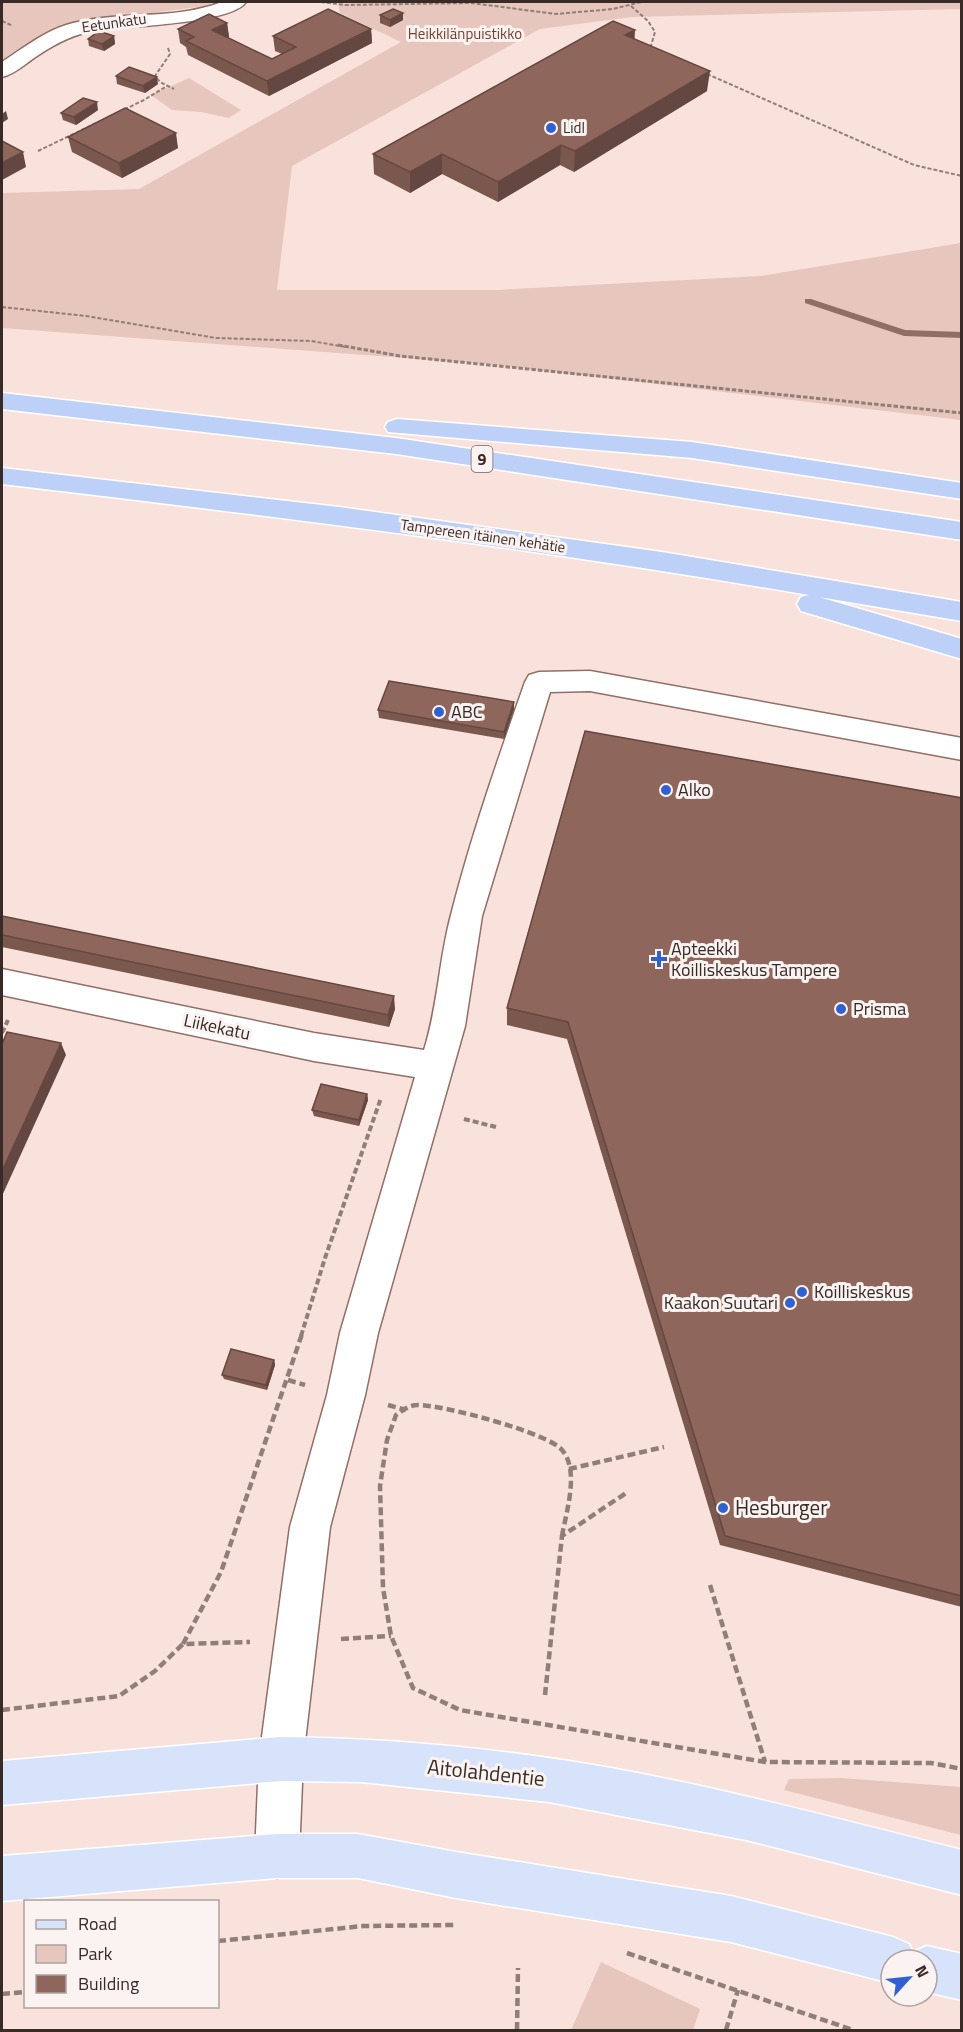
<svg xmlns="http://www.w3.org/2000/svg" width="963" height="2032" font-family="'Titillium Web',sans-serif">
  <rect width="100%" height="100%" fill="#fae2dc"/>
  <g fill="#e7c6bd">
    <polygon points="2,2 214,2 206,6 63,24 2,63"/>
    <polygon points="338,2 961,2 961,9 632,17 540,29 292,166 277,290 496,290 761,276 961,243 961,420 486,364 2,328 2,193 139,189 401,42 340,13"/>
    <polygon points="189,78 241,110 229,118 201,112 172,110 151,95"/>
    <polygon points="842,1778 961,1787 961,1835 784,1790 789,1779"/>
    <polygon points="601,1962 700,2009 693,2030 571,2030"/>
  </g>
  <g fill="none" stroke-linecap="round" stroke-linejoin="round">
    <polygon fill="#916e64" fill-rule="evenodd" points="805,299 811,299 905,330 962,332 962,338 904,336 805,303"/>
    <g stroke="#916f67" stroke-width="3">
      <g id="minor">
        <path d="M 222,2 L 246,2 C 231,24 128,26 99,30 C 76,33 56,43 37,56 C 26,63 15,74 2,77 L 2,62 C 22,49 42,33 66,25 C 116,10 173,21 222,2 Z"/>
        <path d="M 590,671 L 962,738 L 962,760 L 590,691 L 550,692 L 482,916 L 465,1026 L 378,1333 L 365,1395 L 330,1527 L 303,1759 L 299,1856 L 293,1872 L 277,1878 L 261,1872 L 255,1856 L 259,1759 L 290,1527 L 327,1395 L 340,1333 L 415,1077 L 314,1061 L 2,995 L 2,969 L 314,1033 L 424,1050 C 438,1006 439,959 451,915 C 471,836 498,759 525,682 L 529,675 L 539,672 Z"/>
      </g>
    </g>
    <g stroke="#fff" stroke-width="3">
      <g id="major">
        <path d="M 281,1737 C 370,1738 460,1745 549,1758 C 688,1778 825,1816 962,1850 L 962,1895 L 746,1840 L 549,1802 L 361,1782 L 281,1781 L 2,1805 L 2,1761 Z"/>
        <polygon points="277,1834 358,1834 456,1852 731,1896 893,1937 909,1944 913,1952 927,1946 962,1954 962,2000 927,1992 927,1960 891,1960 891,1983 731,1942 456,1898 358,1878 277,1878 2,1901 2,1856"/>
      </g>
    </g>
    <g stroke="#fff" stroke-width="3">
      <g id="highway">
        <polygon points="2,393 396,438 962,522 962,540 396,454 2,409"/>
        <polygon points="397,419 692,442 962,483 962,499 692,458 388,432 385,427 388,422"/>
        <path d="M 2,468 L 339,507 L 662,552 L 962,602 L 962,621 L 819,597 L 962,639 L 962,659 L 801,611 L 797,604 L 801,597 L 809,595 C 541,549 272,516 2,484 Z"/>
      </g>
    </g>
    <g stroke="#907e79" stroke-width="2" stroke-dasharray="4 2" stroke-linecap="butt">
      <polyline points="321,2 345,5 471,3 556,14 613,9 641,2"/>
      <polyline points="631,6 648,21 655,32 650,49"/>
      <polyline points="2,21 13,26"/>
      <polyline points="168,48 170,54 155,76 160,82 174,89"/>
      <polyline points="707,74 914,165 962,176"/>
      <polyline points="38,151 144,100 167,86"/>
      <polyline points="2,307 86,316 216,338 311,341 346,347"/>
    </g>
    <polyline stroke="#907e79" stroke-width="3" stroke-dasharray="4.5 2" stroke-linecap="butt" points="338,345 400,356 962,413"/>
    <g stroke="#907e79" stroke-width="4" stroke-dasharray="6 3" stroke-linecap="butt">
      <polyline points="2,1033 8,1020"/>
      <polyline points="464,1119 496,1127"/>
      <polyline points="301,1336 325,1258 381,1098"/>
    </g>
    <g stroke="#907e79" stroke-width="4.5" stroke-dasharray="8 4" stroke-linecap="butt">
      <polyline points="288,1380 305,1385"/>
      <polyline points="388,1405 406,1410"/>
      <polyline points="569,1469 664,1447"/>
      <path d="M 562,1536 C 566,1512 580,1471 562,1450 C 549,1433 440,1404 417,1405 C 409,1405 402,1411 396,1415 L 387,1440 L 380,1486 L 383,1588 L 391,1636 L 413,1688 L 460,1710 L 765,1762 L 931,1763 L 962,1769"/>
      <polyline points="710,1585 765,1762"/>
      <polyline points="341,1639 391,1636"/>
      <polyline points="183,1644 221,1572 302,1334"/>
      <polyline points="545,1695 562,1536 626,1493"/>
      <polyline points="2,1710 119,1696 155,1671 183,1644 250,1642"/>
      <polyline points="218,1941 363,1926 454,1925"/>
      <polyline points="627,1953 853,2030"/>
      <polyline points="2,1994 26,1992"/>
      <polyline points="517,2030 518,1968"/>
      <polyline points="726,2030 738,1990"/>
    </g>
    <use href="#minor" fill="#fff" fill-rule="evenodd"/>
    <use href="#major" fill="#d7e3fb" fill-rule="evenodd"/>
    <use href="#highway" fill="#bcd0f8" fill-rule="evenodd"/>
  </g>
  <g fill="#7b584e">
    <polygon points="380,15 403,20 390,27 380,23"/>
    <polygon points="227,23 229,37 228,38 272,59 282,54 275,51 273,36 371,29 372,43 269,96 188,55 186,47 180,43 178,29"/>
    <polygon points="114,36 115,44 104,51 89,46 88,39"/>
    <polygon points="634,39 707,91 574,172 560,165 498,202 442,174 410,193 374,174 373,154"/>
    <polygon points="116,76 158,84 145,93 117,84"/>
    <polygon points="98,110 76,125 63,120 61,113"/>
    <polygon points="68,137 178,148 122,178 72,152"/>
    <polygon points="514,702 514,709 504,739 379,718 378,710"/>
    <polygon points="962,798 962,1607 720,1545 567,1039 507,1025 507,1008"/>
    <polygon points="2,916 395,1009 389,1027 2,947"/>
    <polygon points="367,1094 368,1100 359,1126 314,1116 312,1110"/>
    <polygon points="274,1360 275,1365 267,1390 224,1379 222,1375"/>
  </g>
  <g fill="#644740">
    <polygon points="403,13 403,20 390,27 390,20"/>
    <polygon points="227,23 229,37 214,44 212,30"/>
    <polygon points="371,29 372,43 269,96 267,81"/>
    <polygon points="635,30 634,50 625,35"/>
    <polygon points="114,36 115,44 104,51 102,44"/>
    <polygon points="710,71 707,91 574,172 575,151"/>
    <polygon points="157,77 158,84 145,93 143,86"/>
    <polygon points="97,102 98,110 76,125 74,117"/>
    <polygon points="6,111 8,119 2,123 2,114"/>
    <polygon points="176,133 178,148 122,178 119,163"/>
    <polygon points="561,145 560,165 498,202 498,182"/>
    <polygon points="23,152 26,167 2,180 2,163"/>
    <polygon points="442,154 442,174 410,193 410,172"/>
    <polygon points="514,702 514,709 504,739 504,732"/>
    <polygon points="394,996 395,1009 389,1027 388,1015"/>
    <polygon points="61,1043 66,1055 2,1196 2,1171"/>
    <polygon points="367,1094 368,1100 359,1126 359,1120"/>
    <polygon points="274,1360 275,1365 267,1390 266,1385"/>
  </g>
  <g fill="#8f665b" stroke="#644740" stroke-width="1.5">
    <polygon points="328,9 371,29 267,81 186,41 194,37 178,29 209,14 227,23 212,30 272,59 296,47 273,36"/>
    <polygon points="393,9 403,13 390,20 380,15"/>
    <polygon points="613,21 635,30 625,35 710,71 575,151 561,145 498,182 442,154 410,172 373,154"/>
    <polygon points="99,31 114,36 102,44 88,39"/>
    <polygon points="129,67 157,77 143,86 116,76"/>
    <polygon points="83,98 97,102 74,117 61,113"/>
    <polygon points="125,108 176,133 119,163 68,137"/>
    <polygon points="2,141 23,152 2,163"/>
    <polygon points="389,681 514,702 504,732 378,710"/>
    <polygon points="585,731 962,798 962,1596 725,1536 568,1022 507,1008"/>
    <polygon points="2,916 394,996 388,1015 2,935"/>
    <polygon points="7,1032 61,1043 2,1171 2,1044"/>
    <polygon points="321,1084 367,1094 359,1120 312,1110"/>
    <polygon points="231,1349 274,1360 266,1385 222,1375"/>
  </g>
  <g fill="#3161d0" stroke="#fbf3f1" stroke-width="2">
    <circle cx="551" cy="128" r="6"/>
    <circle cx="439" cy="712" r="6"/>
    <circle cx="666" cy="790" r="6"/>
    <path d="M656 950h6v6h6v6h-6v6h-6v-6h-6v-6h6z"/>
    <circle cx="841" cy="1009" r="6"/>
    <circle cx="802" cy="1292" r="6"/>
    <circle cx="790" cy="1303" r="6"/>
    <circle cx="723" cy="1508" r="6"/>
  </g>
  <g text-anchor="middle" stroke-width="6" stroke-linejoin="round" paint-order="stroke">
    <g font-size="15" fill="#382a26" stroke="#fbf3f1">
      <text transform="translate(114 23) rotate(-8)" y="5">Eetunkatu</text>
      <text transform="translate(483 536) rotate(8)" y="5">Tampereen itäinen kehätie</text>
    </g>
    <g font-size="15" fill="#7a3e30" stroke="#fbf3f1">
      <text x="465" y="39">Heikkilänpuistikko</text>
    </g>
    <g font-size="15" fill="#382a26" stroke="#fbf3f1" text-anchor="start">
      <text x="563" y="133">Lidl</text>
    </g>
    <rect fill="#fbf3f1" stroke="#726663" stroke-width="1.5" x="471.5" y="446" width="21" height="26" rx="4.5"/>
    <g font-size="16" font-weight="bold" fill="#382a26">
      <text x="482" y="465">9</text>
    </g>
    <g font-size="18" fill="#382a26" stroke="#fbf3f1" text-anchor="start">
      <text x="451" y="718">ABC</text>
      <text x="678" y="796">Alko</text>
      <text x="671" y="955">Apteekki<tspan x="671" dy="21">Koilliskeskus Tampere</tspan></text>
      <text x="853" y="1015">Prisma</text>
      <text x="814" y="1298">Koilliskeskus</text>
      <text x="778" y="1309" text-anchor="end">Kaakon Suutari</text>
    </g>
    <g font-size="18" fill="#382a26" stroke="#fbf3f1">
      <text transform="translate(217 1027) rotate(12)" y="6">Liikekatu</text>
    </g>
    <g font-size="21" fill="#382a26" stroke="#fbf3f1" text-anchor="start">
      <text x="735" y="1515">Hesburger</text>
    </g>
    <g font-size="21" fill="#382a26" stroke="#fbf3f1">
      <text transform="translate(486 1773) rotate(6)" y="7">Aitolahdentie</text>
    </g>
  </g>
  <rect width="963" height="2032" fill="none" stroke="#382a26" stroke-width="6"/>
  <rect x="24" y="1900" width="195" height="108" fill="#fbf3f1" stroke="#ada3a0" stroke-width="1.5"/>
  <rect x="36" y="1920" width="30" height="9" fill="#d7e3fb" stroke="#ada3a0" stroke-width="1.5"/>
  <text x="78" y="1930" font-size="18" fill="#382a26">Road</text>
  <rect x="36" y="1945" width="30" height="18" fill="#e7c6bd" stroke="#ada3a0" stroke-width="1.5"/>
  <text x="78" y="1960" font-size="18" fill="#382a26">Park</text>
  <rect x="36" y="1975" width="30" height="18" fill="#8f665b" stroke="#ada3a0" stroke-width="1.5"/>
  <text x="78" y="1990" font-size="18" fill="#382a26">Building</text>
  <g transform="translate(909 1978) rotate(63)"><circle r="28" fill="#fbf3f1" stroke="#ada3a0" stroke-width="1.5"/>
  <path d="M0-4.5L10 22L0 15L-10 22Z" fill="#3161d0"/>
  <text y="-9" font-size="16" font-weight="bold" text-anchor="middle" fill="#382a26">N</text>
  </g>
</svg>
